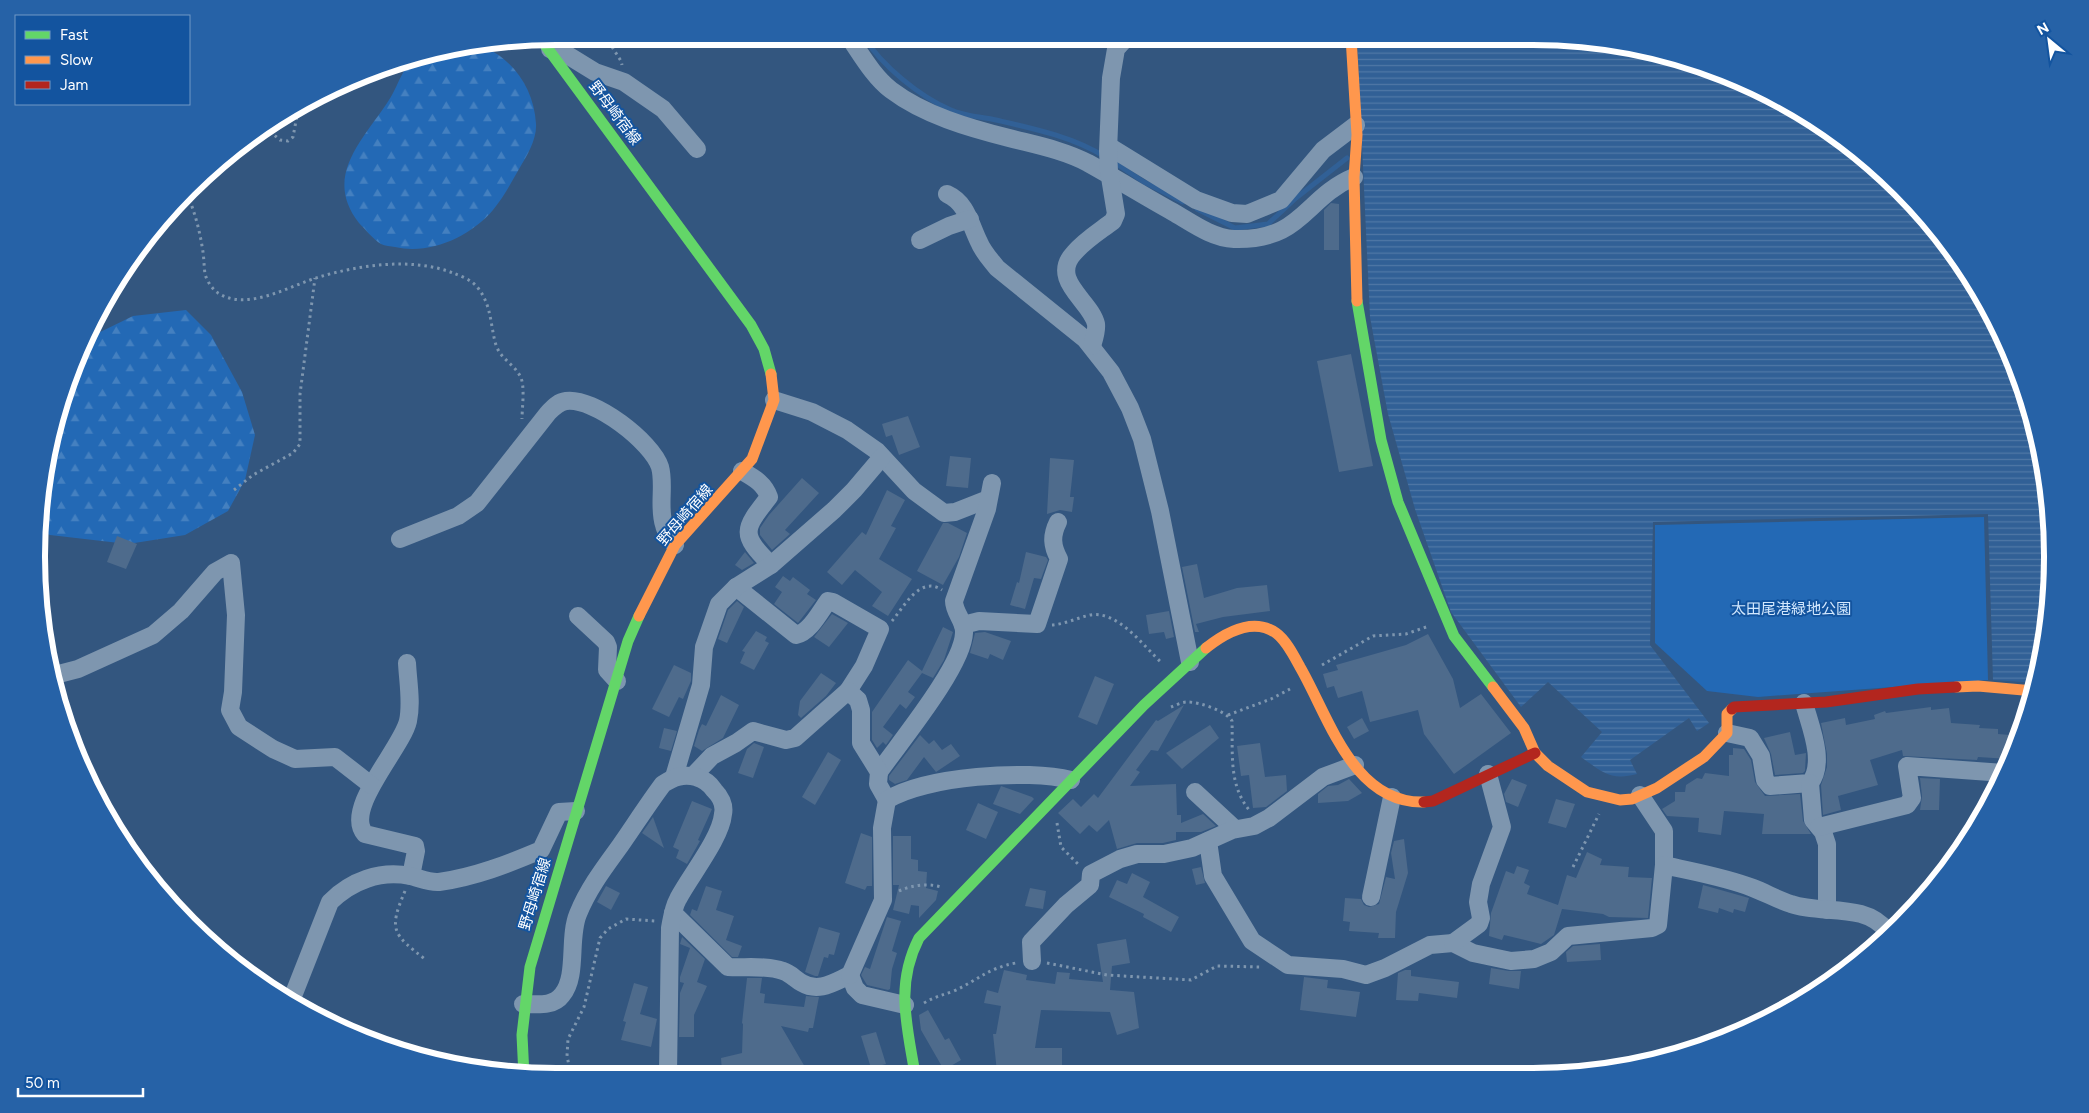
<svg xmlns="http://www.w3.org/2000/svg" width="2089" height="1113" font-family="Figtree,'Noto Sans JP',sans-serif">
  <defs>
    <pattern id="forest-firs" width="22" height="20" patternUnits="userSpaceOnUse" patternTransform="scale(1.25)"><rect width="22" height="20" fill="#2369b5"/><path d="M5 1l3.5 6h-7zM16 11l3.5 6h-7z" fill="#4480c0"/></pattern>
    <pattern id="water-rules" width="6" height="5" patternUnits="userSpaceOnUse" patternTransform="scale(1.25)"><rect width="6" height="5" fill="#316096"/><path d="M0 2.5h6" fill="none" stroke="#5078a6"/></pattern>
  </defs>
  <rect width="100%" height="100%" fill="#33567f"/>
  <g fill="url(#forest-firs)">
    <path d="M 477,44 C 511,56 534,87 536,124 C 537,139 527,156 519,169 C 511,183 503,198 493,210 C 470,237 430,255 395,247 C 391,246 385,246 381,244 C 373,239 365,229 359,223 C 322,176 364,139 389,100 C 398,87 403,64 418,56 C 433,48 460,46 477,44 Z"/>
    <polygon points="186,310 211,335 242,392 255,435 245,480 228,511 185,535 128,544 50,535 37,530 54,422 76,357 86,339 133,316"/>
  </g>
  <polygon fill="#2369b5" points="1984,517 1988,680 1758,697 1707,691 1655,643 1655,525"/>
  <path fill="url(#water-rules)" d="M 1357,37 L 1566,37 L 1667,54 L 1763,90 L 1849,144 L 1924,214 L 1983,297 L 2025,390 L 2048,489 L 2052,591 L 2036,683 L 1993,680 L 1988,514 L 1653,522 L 1650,645 L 1709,723 L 1697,731 L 1689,718 L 1630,760 L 1637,774 C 1611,781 1602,772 1581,757 L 1602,732 L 1548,682 L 1521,707 L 1451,612 L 1415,509 L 1388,414 L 1370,317 Z"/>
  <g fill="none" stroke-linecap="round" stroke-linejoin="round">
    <g stroke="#316096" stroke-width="5">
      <path d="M 864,37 C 881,65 920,97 951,110 C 964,116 982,117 996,120 C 1031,128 1074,137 1105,157"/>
      <polyline points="1112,161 1144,182 1183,202"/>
      <polyline points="1197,209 1235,228 1268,224 1296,198 1347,158"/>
    </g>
  </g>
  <g fill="#4e6b8c">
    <polygon points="1331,203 1339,204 1339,250 1324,250 1324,210"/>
    <polygon points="1351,354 1373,466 1339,472 1317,361"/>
    <polygon points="908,416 920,447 899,455 892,435 886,437 882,424"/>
    <polygon points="950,456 971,458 968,488 946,486"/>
    <polygon points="1050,458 1074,460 1070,497 1074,497 1072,512 1060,510 1047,514"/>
    <polygon points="802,478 819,493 785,530 790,534 772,550 760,535 760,528 769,515"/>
    <polygon points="887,490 905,500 891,526 896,528 879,559 912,579 888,616 872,606 882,592 855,570 842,585 827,572 862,532 866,535"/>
    <polygon points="943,523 948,523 967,533 959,557 943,585 917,571"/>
    <polygon points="117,536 137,544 126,569 107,562"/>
    <polygon points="745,552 754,563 742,570 735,565"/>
    <polygon points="1026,552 1046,557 1048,560 1041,579 1034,578 1025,609 1010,605 1017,582 1019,583"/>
    <polygon points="1197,564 1204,598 1237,588 1267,585 1270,611 1223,617 1196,624 1199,632 1195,632 1182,567"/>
    <polygon points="783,576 790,581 793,577 810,590 807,594 816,600 798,623 774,604 782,592 775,587"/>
    <polygon points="737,601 744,607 727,643 718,639 728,610"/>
    <polygon points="1169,611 1174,637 1166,639 1164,632 1149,634 1146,615"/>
    <polygon points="832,614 848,623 829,647 814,637"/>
    <polygon points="943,627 953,632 944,660 933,678 922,673 908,692 915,697 906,709 900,704 883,727 893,735 886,745 883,742 877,748 872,740 872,712 908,660 922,671"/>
    <polygon points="756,631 767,637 765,641 769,643 754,670 740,663 745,652 742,651"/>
    <polygon points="985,632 1011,641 1003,660 990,654 988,659 970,653 975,633"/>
    <polygon points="1428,634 1453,679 1460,708 1481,694 1511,733 1454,774 1424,734 1418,710 1370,722 1362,691 1338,698 1334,686 1327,688 1323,674 1338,670 1336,665 1406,645"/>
    <polygon points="674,665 691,673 691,681 683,699 679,697 669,717 652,709"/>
    <polygon points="821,673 836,683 826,696 801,718 798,715 800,701"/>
    <polygon points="1095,676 1114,684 1097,725 1078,717"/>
    <polygon points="721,695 739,705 723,738 702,751 694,746 699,730 702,724 706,726"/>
    <polygon points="1184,705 1158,751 1151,750 1136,770 1140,772 1130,786 1176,784 1177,815 1181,815 1181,823 1203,814 1216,826 1201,832 1176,832 1176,840 1163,843 1137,843 1117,849 1109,820 1097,832 1089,825 1080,834 1058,813 1073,799 1081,807 1094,794 1098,798 1156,720 1158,721"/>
    <polygon points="1931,707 1931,710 1949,708 1951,723 1980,725 1979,728 1998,729 1998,734 2010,735 2009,759 1978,757 1977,760 1903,756 1902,750 1870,760 1878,785 1838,796 1841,810 1823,815 1821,785 1827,767 1827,754 1821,723 1845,718 1846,725 1875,719 1874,715 1885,711 1886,713"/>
    <polygon points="1362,718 1369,731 1354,739 1347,727"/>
    <polygon points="1210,725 1219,738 1182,769 1166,753"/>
    <polygon points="664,728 677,731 671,751 659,748"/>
    <polygon points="1790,732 1795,755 1806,753 1805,771 1803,773 1775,775 1771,754 1764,738"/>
    <polygon points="920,735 929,744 934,740 942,750 951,744 960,756 936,772 924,757 907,780 895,784 889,780 889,776"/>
    <polygon points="754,743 764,747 753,778 738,773 747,749"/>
    <polygon points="1260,743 1265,777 1286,775 1287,791 1266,807 1253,808 1249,775 1241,776 1237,746"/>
    <polygon points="1733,748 1744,749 1751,760 1755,782 1765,796 1800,794 1803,821 1811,834 1762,834 1764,814 1724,811 1721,835 1698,832 1699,818 1667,816 1662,809 1675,801 1675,792 1685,792 1686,785 1697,778 1702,779 1705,773 1729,776 1729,755 1733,755"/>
    <polygon points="828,752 841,760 815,805 802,797"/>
    <polygon points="1920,778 1940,779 1939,810 1920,810 1922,796"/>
    <polygon points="1349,779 1362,793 1348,801 1318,803 1318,794 1328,786 1338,785"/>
    <polygon points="1512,779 1527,785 1518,807 1506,802 1504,794"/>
    <polygon points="1001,786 1032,797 1034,799 1020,814 993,804"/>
    <polygon points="1556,799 1575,804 1566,828 1548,823"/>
    <polygon points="692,801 712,809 698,840 700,841 687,864 676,858 679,850 673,847"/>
    <polygon points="978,803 998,812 986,839 966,830"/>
    <polygon points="653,817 664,848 642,833"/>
    <polygon points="861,833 872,837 872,886 867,886 865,890 845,883"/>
    <polygon points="893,836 911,836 911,859 918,860 918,871 927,872 926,888 938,891 936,900 919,918 919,906 911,905 909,914 893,910 899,885 893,885"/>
    <polygon points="1404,839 1408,873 1396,912 1395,938 1378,938 1379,933 1349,931 1350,922 1343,921 1345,898 1361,899 1364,905 1369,907 1379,904 1386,877 1395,879 1391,853 1394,841"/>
    <polygon points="1587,852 1602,859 1600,865 1629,867 1628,877 1652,878 1648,918 1609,917 1603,914 1562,909 1554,935 1541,944 1504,935 1502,940 1489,936 1491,913 1506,871 1514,874 1517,866 1529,870 1524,883 1530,886 1527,894 1558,905 1567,875 1576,878"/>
    <polygon points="1201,867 1205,883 1196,885 1192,869"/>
    <polygon points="1132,873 1150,882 1143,897 1179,917 1171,932 1143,917 1144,914 1109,897 1117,880 1127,884"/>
    <polygon points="1703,885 1749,898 1745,912 1734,909 1733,913 1719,908 1718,913 1698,908"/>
    <polygon points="606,886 620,893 611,910 597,902"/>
    <polygon points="706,886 722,891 716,910 734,916 726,940 742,946 738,957 732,957 690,915 692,909 697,911"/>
    <polygon points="1030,888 1046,891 1043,909 1025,906"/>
    <polygon points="887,917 901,921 892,951 897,953 892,969 890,989 888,990 867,985 861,975 865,967 870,969"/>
    <polygon points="819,927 840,933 834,955 829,954 828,958 824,957 818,976 815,976 805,972"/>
    <polygon points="682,937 705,959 697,982 707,986 694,1015 694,1037 679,1037 680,993 684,983 680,982 680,977 690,948 680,944"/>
    <polygon points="1126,939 1130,963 1112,966 1110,990 1134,992 1139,1028 1117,1035 1110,1012 1041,1010 1035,1048 1062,1048 1062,1067 1019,1067 1020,1070 997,1072 993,1034 996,1034 1001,1006 984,1003 987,990 998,993 1004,970 1027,975 1026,980 1055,984 1057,972 1070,973 1069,979 1103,982 1097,944"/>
    <polygon points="1600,944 1601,960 1567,962 1566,952 1573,946"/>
    <polygon points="1491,968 1509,971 1521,971 1519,989 1489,984"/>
    <polygon points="1405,970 1411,970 1411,976 1459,982 1457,998 1419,993 1418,1001 1396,1000 1398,973"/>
    <polygon points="1304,977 1328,980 1327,988 1360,992 1356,1017 1300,1010"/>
    <polygon points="747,978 762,978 760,993 765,994 764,1003 804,1007 806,996 819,997 813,1028 809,1028 808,1032 781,1026 805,1067 792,1075 788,1075 783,1066 761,1072 761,1075 735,1075 734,1069 722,1072 721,1058 742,1053 743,1024 742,1023"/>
    <polygon points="634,983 648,987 640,1014 657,1019 651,1047 621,1040 626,1022 623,1021"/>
    <polygon points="928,1010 945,1040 949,1038 961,1060 944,1070 921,1030 919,1015"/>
    <polygon points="876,1032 886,1064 871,1068 861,1036"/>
  </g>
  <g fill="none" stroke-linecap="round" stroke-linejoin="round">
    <g stroke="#7e96af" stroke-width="3" stroke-dasharray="2.5 4" stroke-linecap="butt">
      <polyline points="605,36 621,61 622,65"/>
      <polyline points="265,127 280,140 288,141 293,137 299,105"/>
      <path d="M 187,194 C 195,212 200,232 203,252 C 204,259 204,267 205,274 C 207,281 212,289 218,293 C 247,312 289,286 319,277 C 360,265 412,257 453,273 C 461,276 472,280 478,288 C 492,306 490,325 496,345 C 501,360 515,364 521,378 C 525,388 522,408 522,419"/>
      <polyline points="234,490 253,475 293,453 300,444 300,394 315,278"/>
      <path d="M 892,621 C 904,607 920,575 942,590"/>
      <path d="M 1052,625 C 1065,624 1077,618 1090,615 C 1118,610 1143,646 1162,663"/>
      <polyline points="1322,665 1373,636 1406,634 1429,626"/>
      <path d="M 1171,707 C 1176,705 1182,702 1187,702 C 1200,702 1226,711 1232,721 C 1233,752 1228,785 1250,811"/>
      <polyline points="1228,715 1271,699 1290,689"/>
      <polyline points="1057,823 1061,847 1078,864"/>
      <polyline points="1573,867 1599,814"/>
      <path d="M 405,891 C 388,931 393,934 426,960"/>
      <path d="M 899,891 C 912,885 927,883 941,887"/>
      <polyline points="1047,963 1107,975 1191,980 1217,966 1261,967"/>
      <path d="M 924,1003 C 934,997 943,995 954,991 C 978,980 988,968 1016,963"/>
      <polyline points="571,1075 567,1056 568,1039 584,1007 600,938 608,929 626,919 655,921"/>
    </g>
    <g stroke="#7e96af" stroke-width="18">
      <path d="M 849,37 C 861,54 873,76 891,90 C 924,115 969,128 1009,138 C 1036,145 1063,150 1088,163 C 1117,179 1144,196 1173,212 C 1192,223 1212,238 1234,239 C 1303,241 1304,198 1354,177"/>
      <polyline points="550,49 569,56 595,72 624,82 663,109 697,149"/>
      <polyline points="1110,147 1196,200 1232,213 1247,214 1281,200 1323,150 1356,125"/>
      <path d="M 947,194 C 967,203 970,224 979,242 C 983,252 990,259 997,268 L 1085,339 L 1111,372 L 1130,408 L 1142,439 L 1160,511 L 1190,662"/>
      <polyline points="920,240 949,226 970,219"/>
      <path d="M 1092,346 C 1094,339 1097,331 1096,324 C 1091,301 1049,280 1074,253 C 1085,240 1100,231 1113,221 L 1116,214 L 1109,171 L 1108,151 L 1111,78 L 1116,49 L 1127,37"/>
      <polyline points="774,400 812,412 847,430 877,451 914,491 944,513 955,512 988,499"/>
      <path d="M 742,471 C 754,478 764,483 769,497 C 743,530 740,534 771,565"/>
      <path d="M 400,539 L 458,516 L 477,503 L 548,413 C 553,408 558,402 566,401 C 594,397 652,442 660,467 C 665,485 658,507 664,525 C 665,532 671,539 675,545"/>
      <path d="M 736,587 L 796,635 C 810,632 820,612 828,601 L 833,602 L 880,629 L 864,666 L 848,691"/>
      <polyline points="578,616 606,642 608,647 607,670 617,681"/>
      <path d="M 963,625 L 979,621 L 1037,624 L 1059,559 C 1052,546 1051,536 1058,522"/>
      <path d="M 407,663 C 408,682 412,703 408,721 C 402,748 343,809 365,834 L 415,846 L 416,851 L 411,876"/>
      <polyline points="51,676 78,669 153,635 181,611 215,572 231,563 236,615 233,692 230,710 239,727 273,749 295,759 335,757 371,785"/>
      <path d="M 1727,733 L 1750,738 L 1761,756 L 1765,780 L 1770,786 L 1810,783 C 1826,762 1810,726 1804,703"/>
      <path d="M 879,772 C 900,742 963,666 964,633 C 965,621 954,613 954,601 L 987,509 L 992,483"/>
      <polyline points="693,776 712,756 736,743 753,731 786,740 795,738 848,691 858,700 861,710 861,743 879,772 878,784 887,800"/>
      <polyline points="674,777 701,685 704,647 719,604 736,587 771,565 834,510 854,490 882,457"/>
      <polyline points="1810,783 1813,820 1823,832 1827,844 1827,910"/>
      <polyline points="1195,792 1235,829"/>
      <polyline points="1640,795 1664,831 1664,865"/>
      <polyline points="1819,827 1907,805 1912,798 1907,766 2004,773"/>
      <path d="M 1208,841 L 1213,876 L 1252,941 L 1288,965 L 1343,969 L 1366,975 L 1385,968 L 1430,945 L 1453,943 L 1473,953 L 1511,961 L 1534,959 L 1551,952 L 1568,936 L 1652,928 L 1658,925 L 1664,865 C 1694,872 1725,877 1753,888 C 1766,893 1778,900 1791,904 C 1822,915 1865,902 1887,931"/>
      <polyline points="1371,897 1392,797"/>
      <path d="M 673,913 L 728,967 C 745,968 766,965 783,971 C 790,973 795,979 802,983 C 819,993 834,982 850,975 L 855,988 L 862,995 L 905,1005"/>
      <polyline points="1453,943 1479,924 1481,918 1478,902 1481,884 1502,827 1488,774"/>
      <polyline points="1032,961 1031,942 1066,905 1090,885 1091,874 1120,859 1137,854 1164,854 1192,848 1232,830 1254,826 1269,818 1323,777 1355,765"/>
      <path d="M 850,975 L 883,900 L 882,828 L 887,800 C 925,776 1028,769 1071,780"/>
      <path d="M 291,1001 L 330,902 C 351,881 380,870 410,876 C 419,878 430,883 439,882 C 475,877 508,864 541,850 L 559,812 L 576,811"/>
      <path d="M 523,1004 C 537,1004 553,1007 562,995 C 578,976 568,938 578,914 C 588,889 604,868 620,846 C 634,826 648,804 663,784 C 674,777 683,774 696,777 C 703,779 710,784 714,790 C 720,796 725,805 723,814 C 721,838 690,876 678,899 C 673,908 672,918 670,928 L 668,1075"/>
    </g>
    <g stroke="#63d668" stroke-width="11">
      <polyline points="540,38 751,325 764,349 771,374"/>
      <polyline points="1357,301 1381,440 1398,502 1454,636 1493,687"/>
      <path d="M 915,1074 C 907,1025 895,985 919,938 L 1144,705 L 1206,648"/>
      <polyline points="524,1076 522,1035 530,967 628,641 639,616"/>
    </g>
    <g stroke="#ff974d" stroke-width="11">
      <polyline points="1351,37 1357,135 1354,177 1357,301"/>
      <polyline points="639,616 675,545 752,459 774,400 771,374"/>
      <path d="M 1206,648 C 1225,633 1253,617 1276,633 C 1286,640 1294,656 1300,667 C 1329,717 1353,804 1424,802"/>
      <polyline points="1493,687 1524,728 1535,753 1548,766 1587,792 1620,800 1632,799 1657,788 1704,757 1727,733 1727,714 1732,709"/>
      <polyline points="1956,687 1978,686 2035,691"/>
    </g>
    <g stroke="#b3261e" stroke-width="11">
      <polyline points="1732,709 1734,707 1826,702 1918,689 1956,687"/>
      <polyline points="1424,802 1433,801 1535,753"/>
    </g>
  </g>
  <g text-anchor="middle" stroke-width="4" stroke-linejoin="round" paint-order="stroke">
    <g font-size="15" fill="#fff" stroke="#13549f">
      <text transform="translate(615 113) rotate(53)" y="5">野母崎宿線</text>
      <text transform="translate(685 515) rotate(-49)" y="5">野母崎宿線</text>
      <text transform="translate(535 894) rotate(-73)" y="5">野母崎宿線</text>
    </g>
    <g font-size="15" fill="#d3e8fe" stroke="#13549f">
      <text x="1791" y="614">太田尾港緑地公園</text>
    </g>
  </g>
  <path d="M0 0H2089V1113H0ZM556 45H1533A511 511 0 0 1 2044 556V557A511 511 0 0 1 1533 1068H556A511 511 0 0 1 45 557V556A511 511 0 0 1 556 45Z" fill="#2662a7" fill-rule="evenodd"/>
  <path fill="none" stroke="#fff" stroke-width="6" d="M556 45H1533A511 511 0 0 1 2044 556V557A511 511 0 0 1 1533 1068H556A511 511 0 0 1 45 557V556A511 511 0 0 1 556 45Z"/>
  <rect x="15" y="15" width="175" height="90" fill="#13549f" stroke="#7198c5"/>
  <rect x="25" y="31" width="25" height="8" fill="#63d668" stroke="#7198c5"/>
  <text x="60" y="40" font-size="15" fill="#ffffff">Fast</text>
  <rect x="25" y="56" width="25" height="8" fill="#ff974d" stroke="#7198c5"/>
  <text x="60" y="65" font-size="15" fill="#ffffff">Slow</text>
  <rect x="25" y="81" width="25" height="8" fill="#b3261e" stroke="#7198c5"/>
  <text x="60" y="90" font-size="15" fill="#ffffff">Jam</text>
  <g transform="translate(2049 40) rotate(331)" stroke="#13549f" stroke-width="4" paint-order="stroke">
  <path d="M0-4L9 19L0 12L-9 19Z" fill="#ffffff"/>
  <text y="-8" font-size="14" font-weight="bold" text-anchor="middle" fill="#ffffff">N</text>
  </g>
  <path d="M18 1088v8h125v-8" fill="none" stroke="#ffffff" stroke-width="2.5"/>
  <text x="25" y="1088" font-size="15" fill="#ffffff" stroke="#13549f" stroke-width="4" paint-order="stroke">50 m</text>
</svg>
